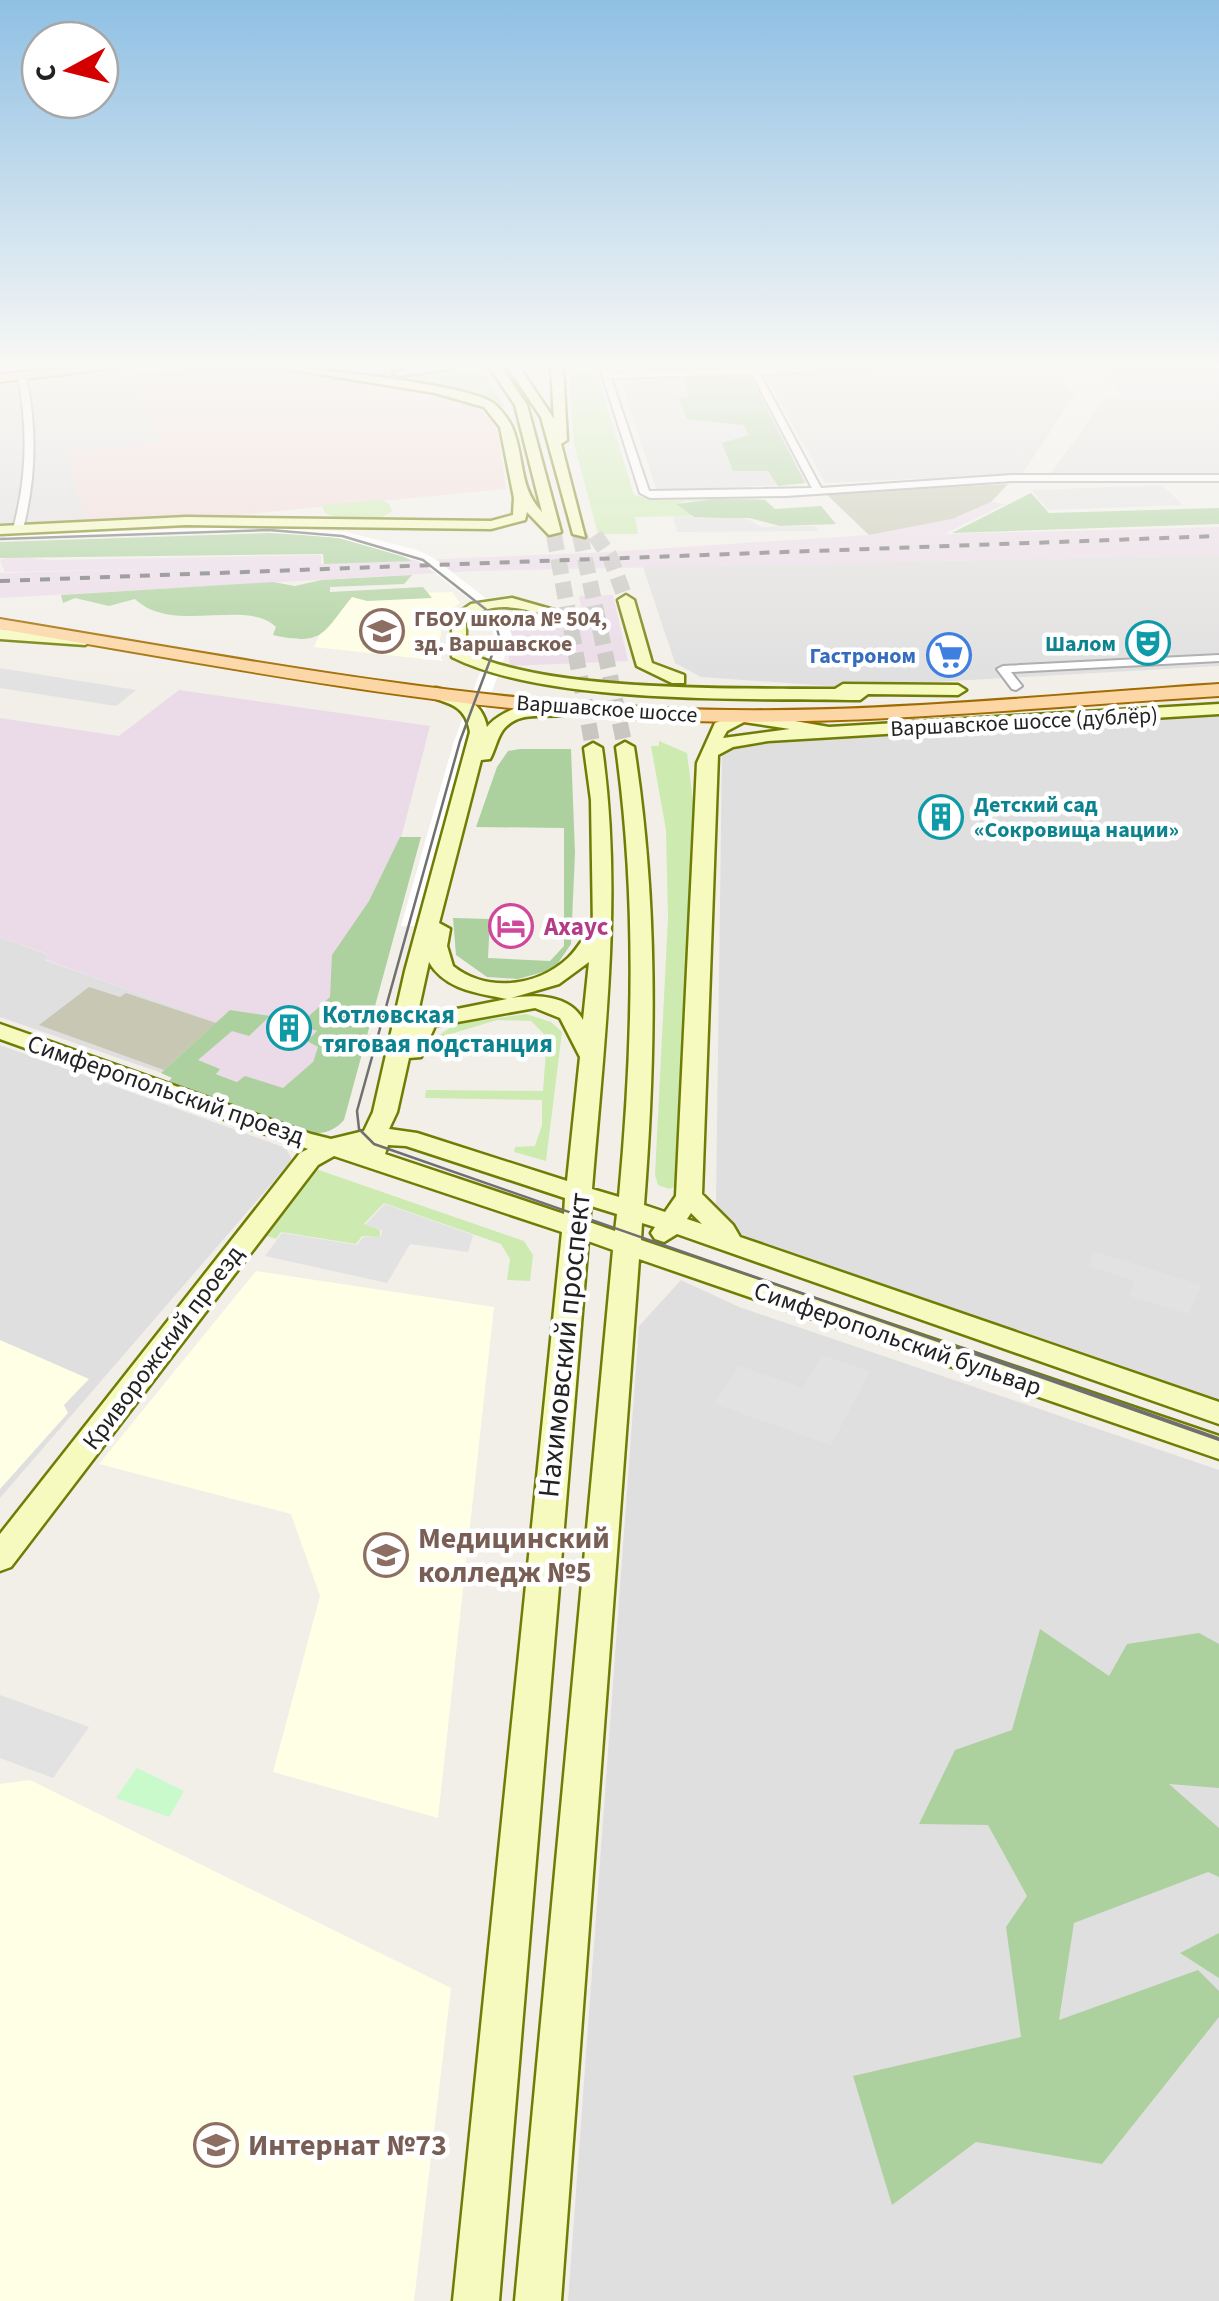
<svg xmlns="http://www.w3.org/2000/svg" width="1219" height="2301" font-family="'Source Sans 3',sans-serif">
  <rect width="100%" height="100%" fill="#f2efe9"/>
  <g fill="#e0dfdf">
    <polygon points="1050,368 1075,395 1022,474 825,483 765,375"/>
    <polygon points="132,369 161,443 81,521 0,523 0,380"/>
    <polygon points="750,374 807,483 657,492 620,378"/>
    <polygon points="1219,396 1219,474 1051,473 1105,399"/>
    <polygon points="1219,555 1219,666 845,687 701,677 675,663 643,567"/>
    <polygon points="1219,713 1219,1399 734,1233 716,1204 722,753 745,743"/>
    <polygon points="0,937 49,955 45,960 229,1026 173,1077 0,1017"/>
    <polygon points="0,1045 286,1148 292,1160 0,1498"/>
    <polygon points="681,1280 739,1307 1219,1470 1219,2301 568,2301 639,1326"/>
  </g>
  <polygon fill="#f2dad9" points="194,368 276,369 462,401 477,407 497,427 506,489 227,516 81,521 84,515 67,452 161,443 134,373"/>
  <g fill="#ebdbe8">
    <polygon points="1109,368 1219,368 1219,395 1125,397 1106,377"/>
    <polygon points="991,502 1005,504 944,534 1219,527 1219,555 477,571 0,598 0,573 148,569 5,572 0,560 10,556 50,560 321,555 321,564 609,552 869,535 952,519"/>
    <polygon points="613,595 628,661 510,666 503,608 582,611 579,596"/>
    <polygon points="179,690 430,726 329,1117 186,1062 227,1026 44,959 48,954 0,937 0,718 119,736"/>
  </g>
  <g fill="#ffffe5">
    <polygon points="452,592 460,603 444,614 438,652 443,661 314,647 337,596"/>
    <polygon points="256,1271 494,1307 438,1818 273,1772 320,1596 291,1514 99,1464"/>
    <polygon points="0,1340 89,1379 64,1405 68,1413 0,1489"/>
    <polygon points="30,1780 451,1988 414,2301 0,2301 0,1784"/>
  </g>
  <g fill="#c7c7b4">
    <polygon points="1008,484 991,502 952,519 869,535 825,493"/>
    <polygon points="89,987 120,997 126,993 216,1023 164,1070 39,1025"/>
  </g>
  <g fill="#cdebb0">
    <polygon points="308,368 409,376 481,368 505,407 454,390"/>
    <polygon points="569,368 595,368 634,495 656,500 753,498 765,500 685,501 677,505 692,516 635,517 638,534 598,534 574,444"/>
    <path d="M 381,500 L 389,504 L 392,511 C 378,524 343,522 325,513 L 322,505 Z"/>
    <polygon points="659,741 687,753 695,817 679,1185 669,1189 658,1185 655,1175 668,918 666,830 651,746 659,746"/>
    <polygon points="526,1014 551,1022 562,1032 546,1161 514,1152 515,1147 535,1146 542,1125 542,1100 425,1098 426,1090 543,1091 547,1037 531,1021 497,1020 434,1039 455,1024"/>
    <polygon points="316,1169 524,1241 533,1255 530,1281 507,1280 510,1259 501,1244 384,1203 364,1224 380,1230 380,1237 362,1236 356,1244 281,1232 276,1239 267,1236"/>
  </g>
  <g fill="#add19e">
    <polygon points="749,375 805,483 778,486 768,471 733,471 722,443 749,435 744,425 687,419 678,399 689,396 682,378"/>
    <polygon points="1031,493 1049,513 1219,508 1219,524 952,533"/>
    <polygon points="716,499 765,500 775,509 821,506 836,524 780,526 749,518 698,520 676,504"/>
    <path d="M 269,533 C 316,536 370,536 412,561 L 324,564 L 323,554 L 0,558 L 0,542 Z"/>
    <path d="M 412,575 L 404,584 L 330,587 L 330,592 L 423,587 L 432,598 L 367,601 L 352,597 C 322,634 324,646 273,635 L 276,627 C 247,598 172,635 135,599 L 109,606 L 75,598 L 63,603 L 61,595 L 273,582 L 295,586 L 321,580 Z"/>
    <polygon points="520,749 571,749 575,853 571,944 554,969 518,979 487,977 456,955 453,918 490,919 488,958 550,961 564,946 564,828 476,827 497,767 508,751"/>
    <path d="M 400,837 L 421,837 L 344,1120 C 331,1135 316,1134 298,1134 L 165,1084 L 172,1078 L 161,1073 L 230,1010 L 270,1016 L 249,1036 L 232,1031 L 198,1060 L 220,1069 L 216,1074 L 237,1082 L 245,1076 L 283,1088 L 313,1062 L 318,1047 L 307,1041 L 317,1031 L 299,1025 L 330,997 L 332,955 L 369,901 Z"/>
    <polygon points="1040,1629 1109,1676 1127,1644 1199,1633 1219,1644 1219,1788 1169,1784 1219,1828 1219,1877 1208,1872 1074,1923 1059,2020 1198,1970 1219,1991 1219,2017 1102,2164 976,2142 892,2205 853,2076 1021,2037 1006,1927 1027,1896 988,1825 919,1824 955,1750 1012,1730"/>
    <polygon points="1219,1933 1219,1978 1180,1953"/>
  </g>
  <polygon fill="#c8facc" points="137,1768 184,1791 169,1817 116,1798"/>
  <g fill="#e2e2e2">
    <polygon points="1162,485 1183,505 1048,510 1031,490"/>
    <polygon points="673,516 748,519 761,527 815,526 819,531 677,532"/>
    <polygon points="0,668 136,690 116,706 0,688"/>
    <polygon points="385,1204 473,1235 468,1252 410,1244 387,1283 265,1256 282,1233 357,1245 363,1237 381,1237 382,1230 365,1225"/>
    <polygon points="1093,1251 1202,1285 1189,1314 1129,1296 1135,1281 1088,1266"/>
    <polygon points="822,1355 870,1371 831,1445 715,1404 738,1365 803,1388"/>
    <polygon points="0,1695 89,1727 53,1778 0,1758"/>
  </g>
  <polygon fill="#fff" points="271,526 347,532 417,550 434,558 506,614 512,636 474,741 426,926 401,926 454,741 494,636 488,615 480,607 419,561 339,538 269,532 5,540 7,535"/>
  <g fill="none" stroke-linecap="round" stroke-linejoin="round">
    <polyline stroke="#c8c6c1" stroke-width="12" stroke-dasharray="12 6" stroke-linecap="butt" points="580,534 581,538"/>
    <g stroke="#c8c6c1" stroke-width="16" stroke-dasharray="16 8" stroke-linecap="butt">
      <polyline points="554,535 593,748"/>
      <polyline points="580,535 625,747"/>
      <polyline points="595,535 610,557 626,600"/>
    </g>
    <g stroke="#a9a9a9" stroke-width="4">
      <g id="street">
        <path d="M 600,368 L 608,368 L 610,373 L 749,368 L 877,368 L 760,374 L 821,488 L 1012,475 L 1219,475 L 1219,481 L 1012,481 L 786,496 L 650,498 L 640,493 ZM 752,374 L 812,488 L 649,491 L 611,378 Z"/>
        <path d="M 22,374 L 26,376 C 37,429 36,477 23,529 L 18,532 L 13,529 C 27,477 28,429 18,376 Z"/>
        <polygon points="1219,655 1219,661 1011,672 1022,686 1016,690 1012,689 997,669 1003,666"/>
      </g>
    </g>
    <g stroke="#707d05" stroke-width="5">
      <g id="secondary">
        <path d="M 282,368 C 317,368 469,385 493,403 C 500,408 509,420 512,427 C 525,457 518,487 542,512 L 515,405 L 490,368 L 502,368 L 527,405 L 561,532 L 549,535 L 527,512 L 525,520 L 491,529 L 186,525 L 0,534 L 0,526 L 186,517 L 491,521 L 513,515 L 514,498 L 500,427 L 484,407 L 435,393 Z"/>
        <polygon points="413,368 454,368 399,376 393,373"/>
        <polygon points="508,368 520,368 554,419 551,368 563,368 567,440 561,444 585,537 573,534 541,417"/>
        <polygon points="626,595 634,600 652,663 684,675 684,683 672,683 637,666 618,600"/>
        <path d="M 512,598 L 554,610 L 546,615 C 519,607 489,600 466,621 L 466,652 C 550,693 738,688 835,689 L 843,684 L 958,685 L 966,690 L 958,695 L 868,694 L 860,700 C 750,698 548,705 452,657 L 452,617 L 471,604 Z"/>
        <polygon points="0,629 85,635 93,640 85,645 0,639"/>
        <path d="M 436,688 C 460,694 482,700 487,727 C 504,706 555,692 578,709 C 557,724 523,705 503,730 C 497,738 495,750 490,759 L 481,760 L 439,923 L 450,929 L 447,946 L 453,966 C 487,993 537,987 568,958 C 578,949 583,936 593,929 L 591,800 L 584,748 L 593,743 L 602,748 C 623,895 604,1041 592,1189 L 619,1197 C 633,1046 637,898 616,747 L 625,742 L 634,747 C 658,900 656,1051 644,1205 L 665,1212 L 676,1196 L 697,763 L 715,723 L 744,712 L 829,727 L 1219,704 L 1219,714 L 768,741 L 733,747 L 718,755 L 702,1194 L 733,1225 L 740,1237 L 1219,1402 L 1219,1424 L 677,1234 L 664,1242 L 655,1239 L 651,1233 L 655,1227 L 642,1223 L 641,1240 L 1219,1436 L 1219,1459 L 639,1259 L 561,2301 L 515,2301 L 613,1250 L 588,1241 L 499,2301 L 453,2301 L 562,1232 L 334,1156 L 318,1165 L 11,1567 L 0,1571 L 0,1534 L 300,1153 L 308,1149 L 0,1039 L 0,1024 L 311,1134 L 331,1139 L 364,1131 L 373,1112 L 405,971 L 470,732 C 466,707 452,704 430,697 L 430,689 ZM 744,722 L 790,729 L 723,738 L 727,731 ZM 429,962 C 445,990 478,993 507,999 L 417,1017 ZM 589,962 L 583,1020 C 570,995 536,994 511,998 L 559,984 ZM 535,1008 L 560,1018 L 580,1057 L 567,1181 L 417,1133 L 389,1129 L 397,1112 L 409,1058 L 421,1057 L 435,1026 ZM 388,1145 L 406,1146 L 565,1198 L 564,1214 L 385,1154 ZM 591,1206 L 617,1214 L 615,1231 L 589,1222 ZM 691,1213 L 702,1224 L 687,1219 Z"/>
      </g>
    </g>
    <g stroke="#a06b00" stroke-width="4">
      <g id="primary">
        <polygon points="66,368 115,368 0,382 0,374"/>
        <path d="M 0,619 C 219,655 438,698 660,708 C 846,717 1033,696 1219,684 L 1219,696 C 1033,707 846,728 660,720 C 438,709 219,666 0,629 Z"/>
      </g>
    </g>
    <use href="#street" fill="#fff" fill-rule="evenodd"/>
    <use href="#secondary" fill="#f7fabf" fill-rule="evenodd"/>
    <use href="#primary" fill="#fcd6a4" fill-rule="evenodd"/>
    <polyline stroke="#707070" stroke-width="2.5" points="0,539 269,530 342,536 423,560 493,615 499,636 460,741 357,1111 359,1129 374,1144 967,1351"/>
    <polyline stroke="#707070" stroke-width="4" points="960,1348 1219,1439"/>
    <polyline stroke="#707070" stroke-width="4" stroke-dasharray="10 10" stroke-linecap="butt" points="0,581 1219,536"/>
  </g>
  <linearGradient id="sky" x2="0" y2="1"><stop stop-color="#8fc0e4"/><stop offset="0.53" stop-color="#f9f8f5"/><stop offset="1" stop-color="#f9f8f5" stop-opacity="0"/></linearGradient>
  <rect width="1219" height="690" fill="url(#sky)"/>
  <defs>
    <g id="school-ring" transform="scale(2.25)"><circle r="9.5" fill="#fff" stroke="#8d6e63" stroke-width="1.5"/><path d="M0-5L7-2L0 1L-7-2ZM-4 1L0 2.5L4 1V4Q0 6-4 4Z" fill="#8d6e63"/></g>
    <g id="theatre-ring" transform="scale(2.25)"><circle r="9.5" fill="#fff" stroke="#0f9aa8" stroke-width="1.5"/><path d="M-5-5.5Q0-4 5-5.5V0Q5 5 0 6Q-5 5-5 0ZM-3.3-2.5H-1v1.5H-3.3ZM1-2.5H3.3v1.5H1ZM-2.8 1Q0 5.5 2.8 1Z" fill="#0f9aa8"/></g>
    <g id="supermarket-ring" transform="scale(2.25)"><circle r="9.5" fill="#fff" stroke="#3f7fe0" stroke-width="1.5"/><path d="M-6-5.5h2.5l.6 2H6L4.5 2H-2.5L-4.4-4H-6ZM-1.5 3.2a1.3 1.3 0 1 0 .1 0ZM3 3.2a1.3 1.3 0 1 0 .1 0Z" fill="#3f7fe0"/></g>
    <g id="building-ring" transform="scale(2.25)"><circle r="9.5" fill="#fff" stroke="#0f9aa8" stroke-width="1.5"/><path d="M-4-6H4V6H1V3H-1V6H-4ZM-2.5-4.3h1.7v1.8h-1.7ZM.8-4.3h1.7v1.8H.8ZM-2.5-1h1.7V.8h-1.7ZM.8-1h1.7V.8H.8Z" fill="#0f9aa8"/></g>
    <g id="hotel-ring" transform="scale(2.25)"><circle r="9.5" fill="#fff" stroke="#d1479c" stroke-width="1.5"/><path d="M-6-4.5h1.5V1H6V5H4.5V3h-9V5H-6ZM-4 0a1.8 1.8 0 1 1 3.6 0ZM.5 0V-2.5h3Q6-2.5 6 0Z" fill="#d1479c"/></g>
    <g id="university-ring" transform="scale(2.25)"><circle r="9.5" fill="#fff" stroke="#8d6e63" stroke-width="1.5"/><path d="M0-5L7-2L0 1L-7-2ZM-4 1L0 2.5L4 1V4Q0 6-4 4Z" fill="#8d6e63"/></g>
  </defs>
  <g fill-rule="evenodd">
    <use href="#school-ring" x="382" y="631"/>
    <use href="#theatre-ring" x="1148" y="643"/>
    <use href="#supermarket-ring" x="949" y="655"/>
    <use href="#building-ring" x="941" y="817"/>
    <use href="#hotel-ring" x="511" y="926"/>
    <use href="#building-ring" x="289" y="1028"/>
    <use href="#university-ring" x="386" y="1555"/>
    <use href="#school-ring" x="216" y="2145"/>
  </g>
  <g text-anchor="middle" stroke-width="9" stroke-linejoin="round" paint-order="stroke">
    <g font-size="22" font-weight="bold" fill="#785e54" stroke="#fff" text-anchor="start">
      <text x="414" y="626">ГБОУ школа № 504,<tspan x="414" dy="25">зд. Варшавское</tspan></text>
    </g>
    <g font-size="22" font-weight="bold" fill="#0d838f" stroke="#fff" text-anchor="end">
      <text x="1116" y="651">Шалом</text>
      <text x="974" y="812" text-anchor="start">Детский сад<tspan x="974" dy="25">«Сокровища нации»</tspan></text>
    </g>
    <g font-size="22" font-weight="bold" fill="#366cbe" stroke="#fff" text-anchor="end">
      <text x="916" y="663">Гастроном</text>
    </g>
    <g font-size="22" fill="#222" stroke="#fff">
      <text transform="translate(607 708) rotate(4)" y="8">Варшавское шоссе</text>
      <text transform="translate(1024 721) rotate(-3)" y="8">Варшавское шоссе (дублёр)</text>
    </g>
    <g font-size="25" font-weight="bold" fill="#b23c85" stroke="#fff" text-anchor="start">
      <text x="544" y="935">Ахаус</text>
    </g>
    <g font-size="25" font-weight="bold" fill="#0d838f" stroke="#fff" text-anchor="start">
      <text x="322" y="1023">Котловская<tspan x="322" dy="29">тяговая подстанция</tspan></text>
    </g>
    <g font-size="25" fill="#222" stroke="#fff">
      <text transform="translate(166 1089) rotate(19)" y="9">Симферопольский проезд</text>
      <text transform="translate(898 1338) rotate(19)" y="9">Симферопольский бульвар</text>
      <text transform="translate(162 1347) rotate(-53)" y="9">Криворожский проезд</text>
    </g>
    <g font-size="30" fill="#222" stroke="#fff">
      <text transform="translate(564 1345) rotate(-84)" y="10">Нахимовский проспект</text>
    </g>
    <g font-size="30" font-weight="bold" fill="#785e54" stroke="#fff" text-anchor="start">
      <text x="418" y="1548">Медицинский<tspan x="418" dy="34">колледж №5</tspan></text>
      <text x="248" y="2155">Интернат №73</text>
    </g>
  </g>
  <g transform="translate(70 70) rotate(263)"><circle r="48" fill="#ffffff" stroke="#a7a7a7" stroke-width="2.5"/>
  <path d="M0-8L18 38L0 25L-18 38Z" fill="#d40000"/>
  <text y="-15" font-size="28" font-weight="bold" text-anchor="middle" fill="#222222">С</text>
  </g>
</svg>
